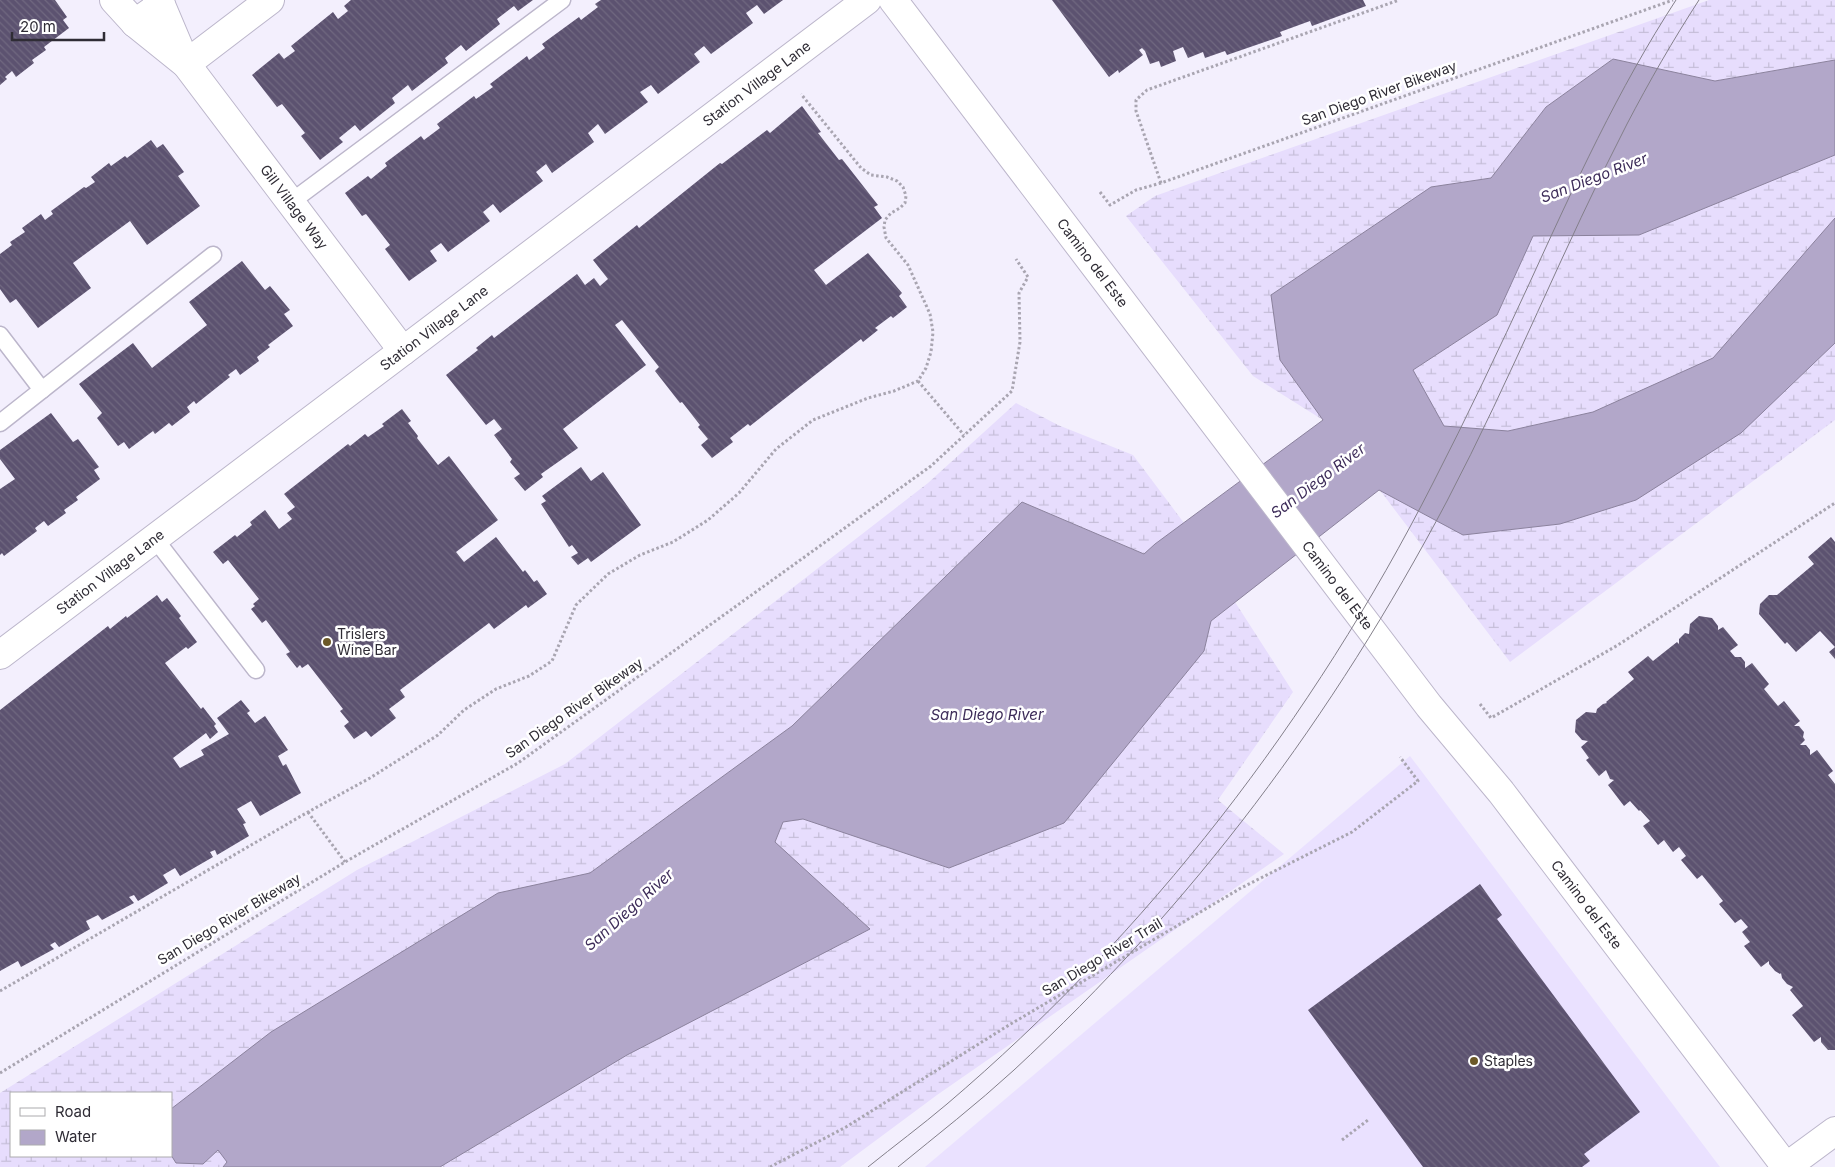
<svg xmlns="http://www.w3.org/2000/svg" width="1835" height="1167" font-family="Inter,sans-serif">
  <defs>
    <pattern id="wetland-marsh" width="20" height="14" patternUnits="userSpaceOnUse" patternTransform="scale(1.25)"><rect width="20" height="14" fill="#e7ddfd"/><path d="M1 5h8M5 5V1M11 12h8M15 12V8" fill="none" stroke="#c6bed9"/></pattern>
    <pattern id="building-back-hatch" width="6" height="6" patternUnits="userSpaceOnUse" patternTransform="scale(1.25)"><rect width="6" height="6" fill="#5c5270"/><path d="M-1 5l2 2M0 0l6 6M5-1l2 2" fill="none" stroke="#706880"/></pattern>
  </defs>
  <rect width="100%" height="100%" fill="#f3effd"/>
  <polygon fill="#eae1ff" points="1410,756 1720,1167 925,1167"/>
  <g fill="url(#wetland-marsh)" fill-rule="evenodd">
    <polygon points="1709,0 1835,0 1835,60 1715,81 1613,59 1546,107 1491,178 1431,187 1280,360 1323,420 1253,376 1126,216 1155,196"/>
    <polygon points="1835,155 1835,420 1510,662 1379,489 1413,370 1497,315 1533,236 1639,235"/>
    <path d="M 1016,403 L 1058,425 L 1133,455 L 1184,523 L 1144,554 L 1022,502 L 792,726 L 590,873 L 227,1162 L 223,1167 L 0,1167 L 0,1093 L 357,870 L 565,764 L 928,483 ZM 11,1093 L 171,1093 L 171,1156 L 11,1156 Z"/>
    <polygon points="1235,602 1293,692 1218,800 1284,854 937,1095 840,1167 440,1167 627,1055 800,965 775,842 783,822 803,819 1204,651 1211,621"/>
  </g>
  <polygon fill="#b2a7c9" stroke="#8b829d" points="1613,59 1715,81 1835,60 1835,155 1639,235 1533,236 1497,315 1413,370 1444,426 1508,431 1593,412 1713,358 1835,218 1835,343 1741,433 1636,500 1560,524 1463,535 1379,490 1211,621 1204,651 1064,823 949,868 803,819 783,822 775,842 870,929 627,1055 440,1167 223,1167 227,1162 218,1150 203,1164 176,1163 171,1155 171,1109 271,1032 498,893 590,873 792,726 1022,502 1144,554 1155,544 1323,420 1280,360 1271,295 1431,187 1491,178 1546,107"/>
  <g fill="url(#building-back-hatch)">
    <polygon points="0,0 55,0 67,17 63,20 69,28 44,47 46,50 32,60 34,63 16,77 12,71 5,77 7,79 0,85"/>
    <polygon points="351,0 533,0 518,11 514,6 497,19 500,24 466,51 461,45 445,58 448,63 412,91 408,85 392,98 395,103 360,131 355,125 339,138 343,142 320,160 301,136 305,133 282,104 277,107 252,75 279,53 284,59 295,51 291,46 333,12 338,19 348,11 344,6"/>
    <polygon points="601,0 783,0 764,14 757,5 746,13 753,23 711,54 704,46 694,54 700,62 658,94 651,85 640,92 648,102 605,134 598,124 588,133 594,142 552,173 546,164 536,172 543,181 500,213 493,204 483,212 490,221 448,252 441,243 430,251 437,261 409,281 385,249 390,245 366,214 362,216 345,193 368,176 371,179 387,166 385,163 421,136 424,140 440,128 437,124 474,96 476,99 493,87 490,84 527,56 529,60 545,48 542,44 579,17 581,20 598,7 595,4"/>
    <polygon points="1052,0 1363,0 1366,6 1312,26 1310,21 1280,32 1282,36 1227,55 1225,51 1205,58 1203,52 1188,58 1183,47 1173,51 1176,61 1161,67 1159,61 1150,64 1145,51 1142,48 1139,50 1143,55 1119,73 1118,70 1109,77"/>
    <polygon points="802,106 821,132 818,133 839,160 842,159 878,205 874,207 882,218 814,270 826,285 868,253 902,293 899,296 907,307 893,318 891,316 875,328 878,330 863,342 861,339 750,426 748,424 730,438 733,442 712,458 701,445 708,439 698,427 700,425 682,402 680,403 655,371 659,367 622,320 615,325 646,365 563,429 578,448 541,474 543,477 525,491 514,478 520,474 510,462 512,459 494,435 502,429 494,419 486,425 446,375 478,350 476,348 492,335 494,338 577,274 585,285 594,278 600,286 608,279 593,260 637,225 639,228 720,163 722,164 767,130 770,133"/>
    <polygon points="151,140 157,148 163,144 184,172 178,176 200,206 147,245 130,221 73,263 91,288 38,328 16,299 10,303 0,289 0,254 12,245 10,242 25,232 22,228 41,214 45,220 53,214 51,211 84,187 86,188 95,182 91,177 109,163 111,166 125,156 127,158"/>
    <polygon points="242,261 265,290 270,286 290,310 284,314 293,326 268,345 270,347 257,357 259,361 240,375 236,369 228,375 230,377 196,404 194,401 187,407 190,412 172,426 169,423 155,434 153,431 129,449 124,442 118,446 97,418 102,413 79,384 133,343 152,368 207,325 189,302"/>
    <polygon points="402,409 411,421 408,423 418,436 417,438 438,465 449,456 498,520 456,552 464,562 496,537 523,572 525,570 534,582 537,580 547,594 528,608 526,605 494,629 489,623 400,690 405,697 389,709 396,718 371,737 366,731 354,739 344,726 349,722 340,711 343,709 308,664 302,668 300,665 297,668 286,654 290,652 266,620 262,623 251,609 255,606 253,604 259,599 228,560 223,564 213,552 235,535 237,537 252,525 250,522 265,510 279,529 292,519 287,513 295,507 284,494 348,444 350,446 365,434 368,437 384,426 382,424"/>
    <polygon points="51,413 73,442 78,439 99,467 94,470 100,479 76,497 78,500 64,510 66,513 48,526 44,521 35,528 37,531 4,556 2,553 0,555 0,489 15,479 0,459 0,450"/>
    <polygon points="581,467 591,481 603,472 641,525 591,562 588,558 578,565 571,557 578,553 572,545 569,547 541,504 546,501 542,496"/>
    <polygon points="1831,537 1835,542 1835,659 1829,652 1835,647 1820,631 1796,652 1787,642 1785,644 1759,614 1760,604 1769,595 1777,595 1814,564 1808,557"/>
    <polygon points="157,595 162,602 167,598 181,616 179,618 197,642 188,649 186,647 165,663 201,709 203,707 216,724 214,726 218,732 210,739 206,733 173,758 180,768 204,755 201,750 229,734 217,718 241,700 250,711 247,713 255,723 265,716 288,750 278,756 283,766 286,764 301,793 260,816 251,801 237,809 246,823 243,824 249,836 217,855 215,850 210,852 213,857 180,876 175,868 163,875 168,883 138,901 134,895 129,897 134,903 102,920 98,915 86,921 90,929 59,947 55,942 50,945 54,949 21,967 18,961 0,971 0,710 108,626 110,629 126,616 127,618"/>
    <polygon points="1699,616 1712,618 1718,626 1718,630 1723,627 1738,645 1730,651 1735,657 1741,657 1745,662 1745,668 1752,663 1769,684 1764,689 1778,706 1784,701 1800,721 1794,726 1799,726 1804,732 1803,737 1805,740 1800,745 1806,745 1810,750 1810,755 1817,750 1833,771 1828,775 1835,784 1835,1050 1828,1050 1821,1042 1821,1037 1814,1042 1792,1015 1803,1006 1790,990 1793,987 1787,984 1782,978 1781,973 1780,974 1775,971 1769,964 1769,961 1761,967 1744,946 1750,942 1742,932 1748,927 1741,919 1735,923 1719,904 1723,901 1702,875 1697,879 1681,860 1686,856 1679,847 1673,852 1664,840 1658,845 1643,826 1650,821 1640,810 1639,811 1630,801 1624,806 1608,785 1614,780 1610,779 1606,770 1599,776 1586,760 1589,758 1581,747 1588,741 1582,740 1575,732 1576,720 1586,712 1596,713 1597,709 1603,704 1607,703 1606,702 1634,679 1628,672 1648,656 1653,661 1677,642 1679,644 1679,639 1685,633 1689,634 1690,624"/>
    <polygon points="1480,884 1502,915 1497,919 1640,1112 1584,1154 1590,1161 1582,1167 1423,1167 1308,1010"/>
  </g>
  <g fill="none" stroke-linecap="round" stroke-linejoin="round">
    <g stroke="#bcb6cb" stroke-width="19">
      <g id="service">
        <polyline points="291,202 562,0"/>
        <polyline points="0,335 42,390"/>
        <polyline points="0,423 213,255"/>
        <polyline points="155,539 256,670"/>
      </g>
    </g>
    <g stroke="#bcb6cb" stroke-width="30">
      <g id="minor">
        <path id="s1" d="M 0,655 L 403,351"/>
      </g>
    </g>
    <g stroke="#bcb6cb" stroke-width="30">
      <g id="tertiary">
        <path id="s2" d="M 135,23 L 161,5 L 186,64 L 403,351 L 867,0"/>
      </g>
    </g>
    <g stroke="#bcb6cb" stroke-width="30">
      <g id="secondary">
        <path id="s3" d="M 893,0 L 1429,706 L 1501,792 L 1786,1167"/>
        <polyline points="135,23 186,64 270,0"/>
        <polyline points="1786,1167 1835,1131"/>
      </g>
    </g>
    <g stroke="#bcb6cb" stroke-width="30">
      <g id="trunk">
        <polyline points="114,0 135,23"/>
        <polyline points="157,0 161,5"/>
      </g>
    </g>
    <g stroke="#a9a5b1" stroke-width="3" stroke-dasharray="2.5 2.5" stroke-linecap="butt">
      <polyline points="1161,183 1136,111 1136,100 1147,90 1399,0"/>
      <polyline points="1100,192 1110,205 1136,190 1161,183 1673,0"/>
      <polyline points="918,381 964,435"/>
      <polyline points="1480,704 1491,718 1618,645 1835,503"/>
      <polyline points="308,812 345,862"/>
      <polyline points="0,991 308,812 370,778 438,735 464,710 496,689 529,676 552,661 576,605 608,574 640,555 673,542 708,520 739,493 776,449 813,420 868,398 894,391 918,381 926,368 931,352 933,332 930,314 908,265 886,238 884,227 885,220 891,213 900,208 905,203 906,196 903,187 897,181 887,177 871,175 861,168 801,94"/>
      <polyline points="0,1073 345,862 518,763 931,466 1012,391 1020,342 1019,293 1028,277 1016,259"/>
      <polyline points="1342,1140 1368,1120"/>
      <polyline points="770,1167 846,1127 1009,1025 1241,888 1352,832 1418,781 1400,757"/>
    </g>
    <use href="#service" stroke="#fff" stroke-width="16"/>
    <use href="#minor" stroke="#fff" stroke-width="28"/>
    <use href="#tertiary" stroke="#fff" stroke-width="28"/>
    <use href="#secondary" stroke="#fff" stroke-width="28"/>
    <use href="#trunk" stroke="#fff" stroke-width="28"/>
    <g stroke="#837f8a" stroke-width="1">
      <path d="M 868,1167 C 894,1146 921,1126 947,1104 C 1148,933 1313,719 1433,483 C 1467,417 1499,349 1530,282 C 1574,186 1618,89 1676,0"/>
      <path d="M 898,1167 C 937,1135 977,1104 1014,1070 C 1193,904 1333,717 1447,501 C 1512,377 1563,248 1627,124 C 1649,82 1673,40 1699,0"/>
    </g>
  </g>
  <g fill="#6c5928" stroke="#fff" stroke-width="2">
    <circle cx="327" cy="642" r="5"/>
    <circle cx="1474" cy="1061" r="5"/>
  </g>
  <g text-anchor="middle" stroke-width="5" stroke-linejoin="round" paint-order="stroke">
    <g font-size="14" fill="#2f2c35" stroke="#fff">
      <text dy="5" stroke="none"><textPath href="#s2" startOffset="899">Station Village Lane</textPath></text>
      <text transform="translate(1379 93) rotate(-20)" y="5">San Diego River Bikeway</text>
      <text dy="5" stroke="none"><textPath href="#s2" startOffset="275">Gill Village Way</textPath></text>
      <text dy="5" stroke="none"><textPath href="#s3" startOffset="330">Camino del Este</textPath></text>
      <text transform="translate(434 328) rotate(-37)" y="5">Station Village Lane</text>
      <text dy="5" stroke="none"><textPath href="#s1" startOffset="138">Station Village Lane</textPath></text>
      <text dy="5" stroke="none"><textPath href="#s3" startOffset="735">Camino del Este</textPath></text>
      <text transform="translate(574 708) rotate(-35)" y="5">San Diego River Bikeway</text>
      <text dy="5" stroke="none"><textPath href="#s3" startOffset="1140">Camino del Este</textPath></text>
      <text transform="translate(229 919) rotate(-31)" y="5">San Diego River Bikeway</text>
      <text transform="translate(1102 957) rotate(-31)" y="5">San Diego River Trail</text>
    </g>
    <g font-size="14" fill="#2f2c35" stroke="#fff" text-anchor="start">
      <text x="337" y="639">Trislers<tspan x="337" dy="16">Wine Bar</tspan></text>
      <text x="1484" y="1066">Staples</text>
    </g>
    <g font-size="15" font-style="italic" fill="#3d2c59" stroke="#fff">
      <text transform="translate(1594 178) rotate(-21)" y="5">San Diego River</text>
      <text transform="translate(1318 481) rotate(-37)" y="5">San Diego River</text>
      <text x="987" y="720">San Diego River</text>
      <text transform="translate(629 910) rotate(-42)" y="5">San Diego River</text>
    </g>
  </g>
  <rect x="10" y="1092" width="162" height="65" fill="#ffffff" stroke="#acabae"/>
  <rect x="20" y="1108" width="25" height="8" fill="#ffffff" stroke="#acabae"/>
  <text x="55" y="1117" font-size="15" fill="#2f2c35">Road</text>
  <rect x="20" y="1130" width="25" height="15" fill="#b2a7c9" stroke="#acabae"/>
  <text x="55" y="1142" font-size="15" fill="#2f2c35">Water</text>
  <path d="M12 32v8h92v-8" fill="none" stroke="#2f2c35" stroke-width="2.5"/>
  <text x="20" y="32" font-size="15" fill="#2f2c35" stroke="#ffffff" stroke-width="4" paint-order="stroke">20 m</text>
</svg>
